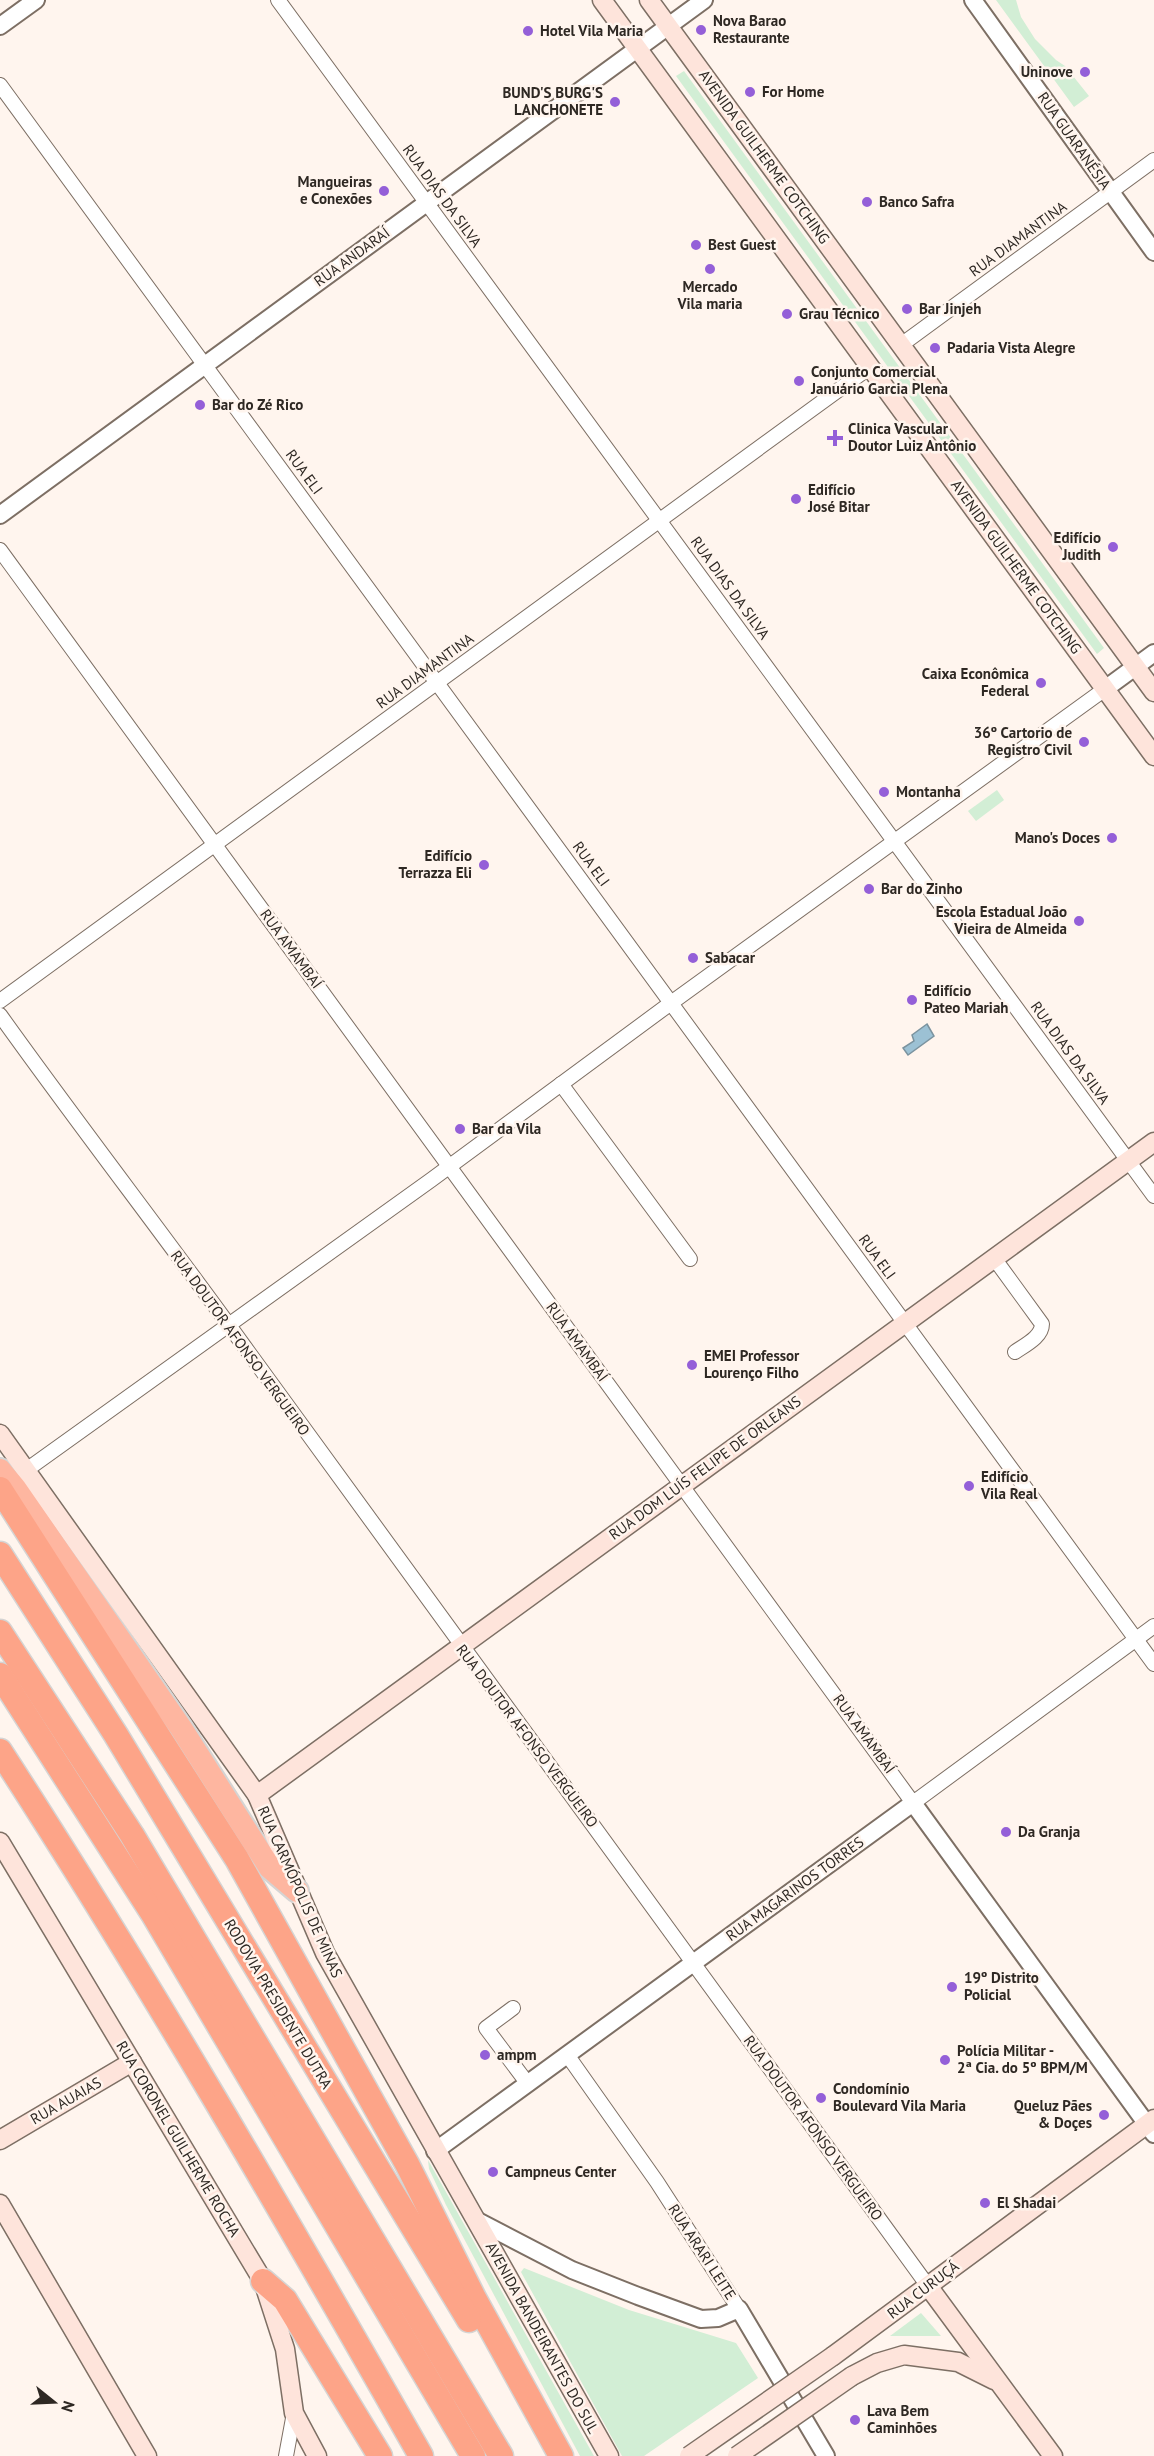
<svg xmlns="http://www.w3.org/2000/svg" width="1154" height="2456" font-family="'PT Sans',sans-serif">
  <rect width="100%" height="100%" fill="#fff5ee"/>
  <g fill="#d2eed5">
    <polygon points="996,0 1016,0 1021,17 1035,39 1056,60 1065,66 1089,96 1074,107"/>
    <polygon points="684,71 1104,648 1097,654 676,76"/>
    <polygon points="997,790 1004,800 976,821 968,811"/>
    <polygon points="428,2160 594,2456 580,2456 446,2205 429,2169"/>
    <polygon points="524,2268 629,2310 736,2343 758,2378 644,2456 622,2456 521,2272"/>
    <polygon points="921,2313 941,2336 890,2336"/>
  </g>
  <polygon fill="#9cc1d4" stroke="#7b939f" stroke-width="1.5" points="927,1024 934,1036 908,1055 903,1048 914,1041 912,1035"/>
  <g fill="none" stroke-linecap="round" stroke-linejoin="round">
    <g stroke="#7d6f64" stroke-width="16">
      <g id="minor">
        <polyline points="278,0 1154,1196"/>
        <polyline points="0,85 1154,1664"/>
        <polyline points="901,345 1154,160"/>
        <polyline points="0,550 913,1803 1154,1626"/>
        <polyline points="0,1001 870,367"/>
        <path d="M 0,1015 C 80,1127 164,1235 244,1346 C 470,1661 701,1972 928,2286"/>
        <polyline points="561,1084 690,1259"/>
        <path d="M 994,1258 L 1042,1324 C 1042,1337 1025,1345 1015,1352"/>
        <polyline points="25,1471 431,1180 671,1003 1105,689"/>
        <polyline points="513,2008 486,2028 528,2084"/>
        <polyline points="568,2056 657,2182 739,2309"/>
        <polyline points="286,2456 294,2413"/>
      </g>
    </g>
    <g stroke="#7d6f64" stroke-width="20">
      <g id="tertiary">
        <polyline points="973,0 1154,252"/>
        <polyline points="0,26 36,0"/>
        <polyline points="0,515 704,0"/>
        <polyline points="1105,689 1154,653"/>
        <polyline points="435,2151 913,1803 1154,2134"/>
        <polyline points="476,2220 572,2270 638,2296 701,2319 718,2318 739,2309 826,2456"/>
      </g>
    </g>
    <g stroke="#7d6f64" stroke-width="21">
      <g id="secondary">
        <polyline points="602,0 1154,756"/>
        <polyline points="649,0 1154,692"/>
        <polyline points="0,1434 257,1795 325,1953 609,2456"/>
        <polyline points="257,1795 1154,1142"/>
        <polyline points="0,1842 263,2281 285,2349 294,2413 317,2456"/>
        <polyline points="0,2140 132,2062"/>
        <polyline points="0,2204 147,2456"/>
        <polyline points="928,2286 1053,2456"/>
        <polyline points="833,2356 1154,2119"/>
        <polyline points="852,2376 877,2363 904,2355 958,2362 994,2380"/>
      </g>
    </g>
    <g stroke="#d5d4d3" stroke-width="26">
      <polyline id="trunk" points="0,1470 15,1488 181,1728 270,1868 297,1891"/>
    </g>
    <g stroke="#d5d4d3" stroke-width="27">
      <g id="motorway">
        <polyline points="0,1489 237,1859 407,2164 474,2298 561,2456"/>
        <polyline points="0,1554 116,1735 469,2320"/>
        <polyline points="0,1632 132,1835 501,2456"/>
        <polyline points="0,1675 153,1914 473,2456"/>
        <path d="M 0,1751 C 149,1981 286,2218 421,2456"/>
        <polyline points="263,2281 285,2300 380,2456"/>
      </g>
    </g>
    <use href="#minor" stroke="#fff" stroke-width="14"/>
    <use href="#tertiary" stroke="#fff" stroke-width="16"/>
    <use href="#secondary" stroke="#fee4db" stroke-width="18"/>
    <use href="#trunk" stroke="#feb6a0" stroke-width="22"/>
    <use href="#motorway" stroke="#fda488" stroke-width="24"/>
    <g stroke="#7d6f64" stroke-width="21" stroke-linecap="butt">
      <g id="secondary-bridge">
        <polyline points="689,2456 833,2356"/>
        <polyline points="737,2456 852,2376"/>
      </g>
    </g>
    <use href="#secondary-bridge" stroke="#fee4db" stroke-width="18"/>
  </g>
  <g fill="#945fd8" stroke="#fff5ee" stroke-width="2">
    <circle cx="701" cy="30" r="6"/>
    <circle cx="528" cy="31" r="6"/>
    <circle cx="1085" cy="72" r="6"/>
    <circle cx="750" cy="92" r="6"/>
    <circle cx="615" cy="102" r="6"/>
    <circle cx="384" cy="191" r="6"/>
    <circle cx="867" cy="202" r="6"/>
    <circle cx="696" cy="245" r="6"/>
    <circle cx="710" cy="269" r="6"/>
    <circle cx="907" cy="309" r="6"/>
    <circle cx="787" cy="314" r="6"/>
    <circle cx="935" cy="348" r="6"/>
    <circle cx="799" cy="381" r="6"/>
    <circle cx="200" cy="405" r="6"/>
    <path d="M832 429h6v6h6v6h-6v6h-6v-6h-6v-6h6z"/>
    <circle cx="796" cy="499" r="6"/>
    <circle cx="1113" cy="547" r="6"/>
    <circle cx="1041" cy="683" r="6"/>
    <circle cx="1084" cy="742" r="6"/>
    <circle cx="884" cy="792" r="6"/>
    <circle cx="1112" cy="838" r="6"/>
    <circle cx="484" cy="865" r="6"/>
    <circle cx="869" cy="889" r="6"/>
    <circle cx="1079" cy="921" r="6"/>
    <circle cx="693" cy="958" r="6"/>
    <circle cx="912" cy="1000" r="6"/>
    <circle cx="460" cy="1129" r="6"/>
    <circle cx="692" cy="1365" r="6"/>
    <circle cx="969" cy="1486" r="6"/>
    <circle cx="1006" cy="1832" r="6"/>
    <circle cx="952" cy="1987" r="6"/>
    <circle cx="485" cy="2055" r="6"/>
    <circle cx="945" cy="2060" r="6"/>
    <circle cx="821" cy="2098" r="6"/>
    <circle cx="1104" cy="2115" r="6"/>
    <circle cx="493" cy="2172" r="6"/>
    <circle cx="985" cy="2203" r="6"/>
    <circle cx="855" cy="2420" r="6"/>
  </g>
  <g text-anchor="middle" stroke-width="5" stroke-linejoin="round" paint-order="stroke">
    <g font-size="15" font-weight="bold" fill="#2e2823" stroke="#fff5ee" text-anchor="start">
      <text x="713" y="26">Nova Barao<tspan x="713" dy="17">Restaurante</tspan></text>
      <text x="540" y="36">Hotel Vila Maria</text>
      <text x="1073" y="77" text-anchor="end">Uninove</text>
      <text x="762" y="97">For Home</text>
      <text x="603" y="98" text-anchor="end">BUND'S BURG'S<tspan x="603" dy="17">LANCHONETE</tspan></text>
      <text x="372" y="187" text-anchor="end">Mangueiras<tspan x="372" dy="17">e Conexões</tspan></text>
      <text x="879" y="207">Banco Safra</text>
      <text x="708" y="250">Best Guest</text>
      <text x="710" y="292" text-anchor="middle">Mercado<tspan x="710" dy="17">Vila maria</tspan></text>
      <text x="919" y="314">Bar Jinjeh</text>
      <text x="799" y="319">Grau Técnico</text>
      <text x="947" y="353">Padaria Vista Alegre</text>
      <text x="811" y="377">Conjunto Comercial<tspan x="811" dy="17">Januário Garcia Plena</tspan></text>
      <text x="212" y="410">Bar do Zé Rico</text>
      <text x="848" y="434">Clinica Vascular<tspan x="848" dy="17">Doutor Luiz Antônio</tspan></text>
      <text x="808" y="495">Edifício<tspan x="808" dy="17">José Bitar</tspan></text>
      <text x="1101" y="543" text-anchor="end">Edifício<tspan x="1101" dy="17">Judith</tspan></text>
      <text x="1029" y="679" text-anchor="end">Caixa Econômica<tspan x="1029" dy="17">Federal</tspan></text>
      <text x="1072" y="738" text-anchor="end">36º Cartorio de<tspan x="1072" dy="17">Registro Civil</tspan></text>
      <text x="896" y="797">Montanha</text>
      <text x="1100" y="843" text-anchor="end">Mano's Doces</text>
      <text x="472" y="861" text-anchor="end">Edifício<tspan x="472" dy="17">Terrazza Eli</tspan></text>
      <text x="881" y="894">Bar do Zinho</text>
      <text x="1067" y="917" text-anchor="end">Escola Estadual João<tspan x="1067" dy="17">Vieira de Almeida</tspan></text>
      <text x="705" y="963">Sabacar</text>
      <text x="924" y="996">Edifício<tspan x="924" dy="17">Pateo Mariah</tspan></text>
      <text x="472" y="1134">Bar da Vila</text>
      <text x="704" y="1361">EMEI Professor<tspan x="704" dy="17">Lourenço Filho</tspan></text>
      <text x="981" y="1482">Edifício<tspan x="981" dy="17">Vila Real</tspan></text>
      <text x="1018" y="1837">Da Granja</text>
      <text x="964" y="1983">19º Distrito<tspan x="964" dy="17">Policial</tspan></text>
      <text x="957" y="2056">Polícia Militar -<tspan x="957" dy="17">2ª Cia. do 5º BPM/M</tspan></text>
      <text x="497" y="2060">ampm</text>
      <text x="833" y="2094">Condomínio<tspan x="833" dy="17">Boulevard Vila Maria</tspan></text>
      <text x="1092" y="2111" text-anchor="end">Queluz Pães<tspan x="1092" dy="17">&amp; Doçes</tspan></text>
      <text x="505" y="2177">Campneus Center</text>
      <text x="997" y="2208">El Shadai</text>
      <text x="867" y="2416">Lava Bem<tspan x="867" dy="17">Caminhões</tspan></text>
    </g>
    <g font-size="15" fill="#2e2823" stroke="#fff5ee">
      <text transform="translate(1074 141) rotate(55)" y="5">RUA GUARANÉSIA</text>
      <text transform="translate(764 157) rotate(54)" y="5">AVENIDA GUILHERME COTCHING</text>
      <text transform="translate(442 196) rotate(54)" y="5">RUA DIAS DA SILVA</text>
      <text transform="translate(1018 239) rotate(-36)" y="5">RUA DIAMANTINA</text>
      <text transform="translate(352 257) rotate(-36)" y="5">RUA ANDARAÍ</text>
      <text transform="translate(304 472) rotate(54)" y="5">RUA ELI</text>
      <text transform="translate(1016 567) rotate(54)" y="5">AVENIDA GUILHERME COTCHING</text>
      <text transform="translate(730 588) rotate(54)" y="5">RUA DIAS DA SILVA</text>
      <text transform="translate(425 671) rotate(-36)" y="5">RUA DIAMANTINA</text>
      <text transform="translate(591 864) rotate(54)" y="5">RUA ELI</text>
      <text transform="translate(291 949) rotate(54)" y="5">RUA AMAMBAÍ</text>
      <text transform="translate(1070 1053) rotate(54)" y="5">RUA DIAS DA SILVA</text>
      <text transform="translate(877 1257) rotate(54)" y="5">RUA ELI</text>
      <text transform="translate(577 1342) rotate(54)" y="5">RUA AMAMBAÍ</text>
      <text transform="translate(240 1343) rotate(54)" y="5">RUA DOUTOR AFONSO VERGUEIRO</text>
      <text transform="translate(705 1468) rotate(-36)" y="5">RUA DOM LUÍS FELIPE DE ORLEANS</text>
      <text transform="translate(864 1734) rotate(54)" y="5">RUA AMAMBAÍ</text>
      <text transform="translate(527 1736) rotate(53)" y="5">RUA DOUTOR AFONSO VERGUEIRO</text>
      <text transform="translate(795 1889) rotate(-36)" y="5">RUA MAGARINOS TORRES</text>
      <text transform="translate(300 1892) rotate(66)" y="5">RUA CARMÓPOLIS DE MINAS</text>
      <text transform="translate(278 2004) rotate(59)" y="5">RODOVIA PRESIDENTE DUTRA</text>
      <text transform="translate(66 2101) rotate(-30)" y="5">RUA AUAIAS</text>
      <text transform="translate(813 2128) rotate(54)" y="5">RUA DOUTOR AFONSO VERGUEIRO</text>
      <text transform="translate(178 2139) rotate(59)" y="5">RUA CORONEL GUILHERME ROCHA</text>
      <text transform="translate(702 2252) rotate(57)" y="5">RUA ARARI LEITE</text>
      <text transform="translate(923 2290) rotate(-37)" y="5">RUA CURUÇÁ</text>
      <text transform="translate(542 2338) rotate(61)" y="5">AVENIDA BANDEIRANTES DO SUL</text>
    </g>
  </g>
  <g transform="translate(54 2402) rotate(108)" stroke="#fff5ee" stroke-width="4.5" paint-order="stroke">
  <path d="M0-4.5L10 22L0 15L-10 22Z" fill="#2e2823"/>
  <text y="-9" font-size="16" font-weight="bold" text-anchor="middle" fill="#2e2823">N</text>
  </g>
</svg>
